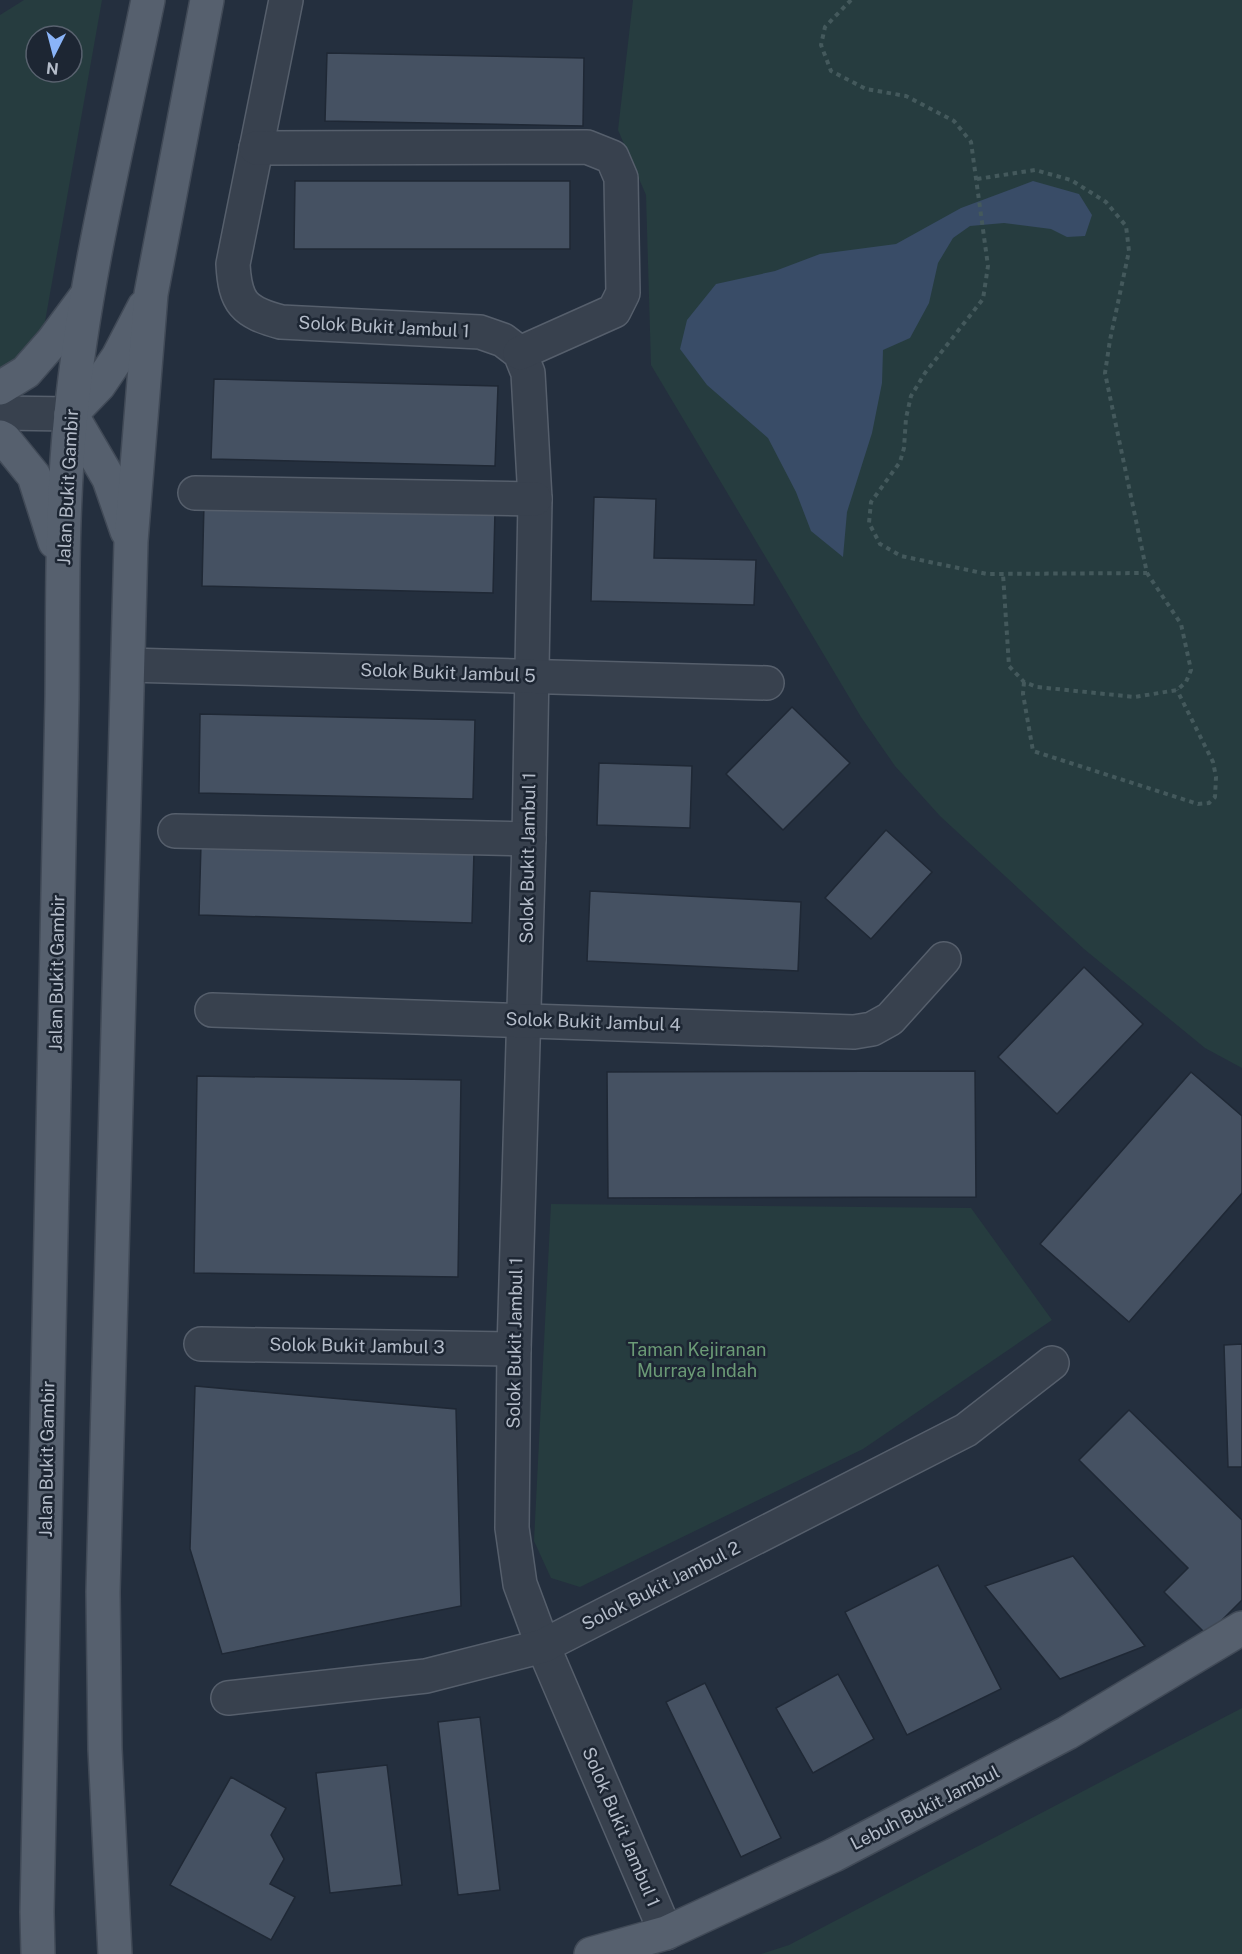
<svg xmlns="http://www.w3.org/2000/svg" width="1242" height="1954" font-family="'Public Sans',sans-serif">
  <rect width="100%" height="100%" fill="#242f3e"/>
  <g fill="#263c3f" fill-rule="evenodd">
    <path d="M 24,0 L 102,0 L 43,333 L 0,378 L 0,15 ZM 36,36 L 72,36 L 72,72 L 36,72 Z"/>
    <polygon points="633,0 1242,0 1242,1068 1205,1048 1084,949 940,816 895,766 861,717 651,365 646,195 618,130"/>
    <polygon points="551,1204 971,1208 1052,1320 863,1449 580,1587 551,1578 534,1541"/>
    <polygon points="1242,1708 1242,1954 761,1954 789,1945"/>
  </g>
  <polygon fill="#394c67" points="1033,181 1079,194 1092,215 1085,236 1067,237 1051,229 1004,223 970,226 953,238 938,263 929,303 910,338 883,350 882,383 872,433 847,512 843,557 811,531 796,492 768,438 707,385 680,349 687,320 716,284 775,271 820,254 896,244 961,208"/>
  <g fill="#455162" stroke="#1f2835" stroke-width="1.5">
    <polygon points="327,53 584,58 583,126 325,121"/>
    <polygon points="295,181 570,181 570,249 294,249"/>
    <polygon points="214,379 498,386 495,466 211,459"/>
    <polygon points="594,497 656,499 654,558 756,560 754,605 591,601"/>
    <polygon points="204,503 495,510 493,593 202,586"/>
    <polygon points="792,707 850,763 783,830 726,774"/>
    <polygon points="200,714 475,720 473,799 199,793"/>
    <polygon points="599,763 692,766 690,828 597,825"/>
    <polygon points="886,830 932,872 871,939 825,898"/>
    <polygon points="201,844 474,851 472,923 199,915"/>
    <polygon points="590,891 801,902 798,971 587,961"/>
    <polygon points="1084,967 1143,1024 1057,1114 998,1057"/>
    <polygon points="975,1071 976,1197 608,1198 607,1072"/>
    <polygon points="1191,1072 1242,1116 1242,1193 1129,1322 1040,1244"/>
    <polygon points="197,1076 461,1080 458,1277 194,1273"/>
    <polygon points="1242,1344 1242,1467 1228,1467 1224,1345"/>
    <polygon points="195,1386 456,1409 461,1606 222,1654 190,1549"/>
    <polygon points="1129,1410 1242,1520 1242,1600 1207,1635 1164,1592 1188,1568 1079,1460"/>
    <polygon points="1073,1556 1145,1646 1060,1679 985,1586"/>
    <polygon points="938,1565 1001,1689 907,1735 845,1612"/>
    <polygon points="838,1674 874,1739 813,1773 776,1708"/>
    <polygon points="705,1683 781,1838 741,1857 666,1702"/>
    <polygon points="480,1717 500,1890 458,1895 438,1722"/>
    <polygon points="387,1765 402,1885 330,1893 316,1773"/>
    <polygon points="231,1777 286,1808 271,1835 284,1859 270,1884 295,1897 271,1940 170,1885"/>
  </g>
  <g fill="none" stroke-linecap="round" stroke-linejoin="round">
    <g stroke="#565f6c" stroke-width="36">
      <g id="minor">
        <path d="M 286,0 L 233,264 C 235,303 244,312 281,322 L 480,332 L 503,340 L 520,353 L 528,373 L 535,499 L 529,839 L 514,1349 L 512,1528 L 520,1584 L 543,1646 L 666,1933"/>
        <polyline points="256,148 587,147 612,157 621,178 623,293 614,311 520,353"/>
        <polyline points="0,413 71,414"/>
        <polyline points="195,493 535,499"/>
        <polyline points="128,665 767,683"/>
        <polyline points="175,831 529,839"/>
        <polyline points="212,1010 854,1032 872,1029 890,1019 944,959"/>
        <polyline points="201,1344 514,1349"/>
        <polyline points="228,1698 426,1676 543,1646 966,1430 1052,1363"/>
      </g>
    </g>
    <g stroke="#414a57" stroke-width="36">
      <g id="major">
        <polyline points="0,388 26,372 53,341 84,299"/>
        <polyline points="71,414 99,385 118,357 144,307"/>
        <polyline points="71,414 109,479 127,531"/>
        <polyline points="0,437 4,439 34,476 55,542"/>
        <path d="M 38,1954 L 37,1912 L 62,699 C 63,604 61,509 71,414 C 85,274 120,137 148,0"/>
        <polyline points="115,1954 105,1749 103,1592 131,541 151,294 207,0"/>
        <polyline points="591,1954 666,1933 834,1855 1067,1733 1242,1628"/>
      </g>
    </g>
    <g stroke="#44595c" stroke-width="4" stroke-dasharray="4.5 4.5" stroke-linecap="butt">
      <polyline points="851,0 825,27 821,45 831,71 866,89 906,96 954,121 971,142 988,266 983,299 925,373 911,396 906,418 904,448 900,462 871,502 869,523 880,544 901,556 987,574 1147,573"/>
      <polyline points="977,179 1035,170 1071,180 1106,202 1126,226 1129,251 1110,340 1105,373 1147,573 1181,624 1191,670 1186,682 1177,690 1135,697 1037,687 1024,682 1009,666 1003,574"/>
      <polyline points="1024,682 1023,694 1033,751 1198,804 1209,803 1215,797 1216,777 1213,762 1177,690"/>
    </g>
    <use href="#minor" stroke="#38414e" stroke-width="33"/>
    <use href="#major" stroke="#56606e" stroke-width="33"/>
  </g>
  <g text-anchor="middle" stroke-width="5" stroke-linejoin="round" paint-order="stroke">
    <g font-size="18" fill="#b4bcc9" stroke="#1d2633">
      <text transform="translate(384 327) rotate(3)" y="6">Solok Bukit Jambul 1</text>
      <text transform="translate(68 487) rotate(-87)" y="6">Jalan Bukit Gambir</text>
      <text transform="translate(448 673) rotate(2)" y="6">Solok Bukit Jambul 5</text>
      <text transform="translate(528 858) rotate(-89)" y="6">Solok Bukit Jambul 1</text>
      <text transform="translate(57 973) rotate(-89)" y="6">Jalan Bukit Gambir</text>
      <text transform="translate(593 1022) rotate(2)" y="6">Solok Bukit Jambul 4</text>
      <text transform="translate(515 1343) rotate(-89)" y="6">Solok Bukit Jambul 1</text>
      <text transform="translate(357 1346) rotate(1)" y="6">Solok Bukit Jambul 3</text>
      <text transform="translate(47 1459) rotate(-89)" y="6">Jalan Bukit Gambir</text>
      <text transform="translate(661 1586) rotate(-27)" y="6">Solok Bukit Jambul 2</text>
      <text transform="translate(925 1808) rotate(-27)" y="6">Lebuh Bukit Jambul</text>
      <text transform="translate(621 1827) rotate(67)" y="6">Solok Bukit Jambul 1</text>
    </g>
    <g font-size="18" fill="#6b9a76" stroke="#1d2633">
      <text x="697" y="1356">Taman Kejiranan<tspan x="697" dy="21">Murraya Indah</tspan></text>
    </g>
  </g>
  <g transform="translate(54 54) rotate(186)"><circle r="28" fill="#1d2633" stroke="#59626f" stroke-width="1.5"/>
  <path d="M0-4.5L10 22L0 15L-10 22Z" fill="#8ab4f8"/>
  <text y="-9" font-size="16" font-weight="bold" text-anchor="middle" fill="#b4bcc9">N</text>
  </g>
</svg>
